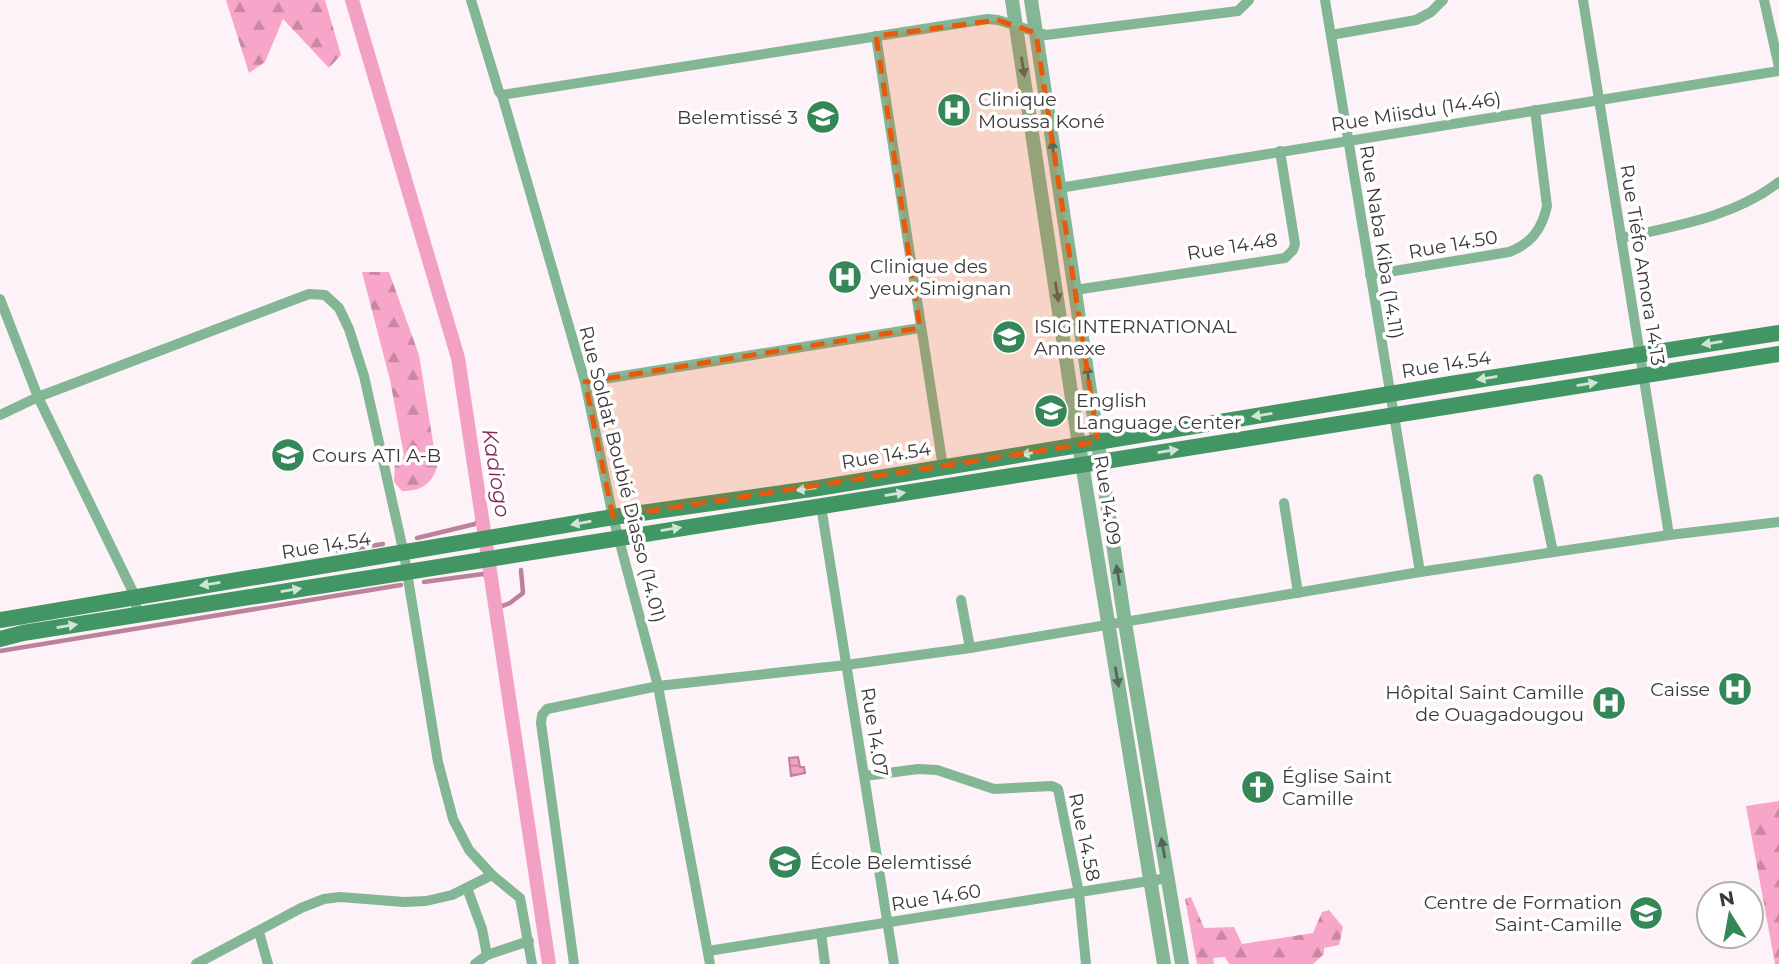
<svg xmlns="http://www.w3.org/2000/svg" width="1779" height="964" font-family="Montserrat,sans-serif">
  <defs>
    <pattern id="forest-firs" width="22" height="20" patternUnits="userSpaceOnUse" patternTransform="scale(1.75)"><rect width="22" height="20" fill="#f7a5c8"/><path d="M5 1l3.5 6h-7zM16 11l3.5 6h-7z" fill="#c987a3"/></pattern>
    <pattern id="water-rules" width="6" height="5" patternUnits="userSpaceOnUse" patternTransform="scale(1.75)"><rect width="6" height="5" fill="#f2a1c4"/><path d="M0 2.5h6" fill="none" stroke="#c584a0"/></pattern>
  </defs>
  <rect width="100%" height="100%" fill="#fdf2f7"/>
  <g fill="url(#forest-firs)">
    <polygon points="226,0 325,0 341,55 329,68 283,19 265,62 249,73"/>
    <path d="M 362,272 L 389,272 L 419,355 L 437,467 C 431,485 421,491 402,491 L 394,482 L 395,463 L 404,456 L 390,380 Z"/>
    <polygon points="1779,801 1779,964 1775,964 1746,806"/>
    <polygon points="1191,897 1204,928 1234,927 1242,944 1313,933 1322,912 1329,910 1343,927 1339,945 1324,948 1324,954 1313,964 1229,964 1225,957 1213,958 1214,964 1197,964 1185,899"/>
  </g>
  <polygon fill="url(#water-rules)" stroke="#bc829b" stroke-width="2" points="798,757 800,767 804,767 805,773 791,776 789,758"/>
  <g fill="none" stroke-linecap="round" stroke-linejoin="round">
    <g stroke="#bc829b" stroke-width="4.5">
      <polyline points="417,538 475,524 480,519"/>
      <polyline points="338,551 383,544"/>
      <polyline points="424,582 483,574 489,578"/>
      <polyline points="494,609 510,603 523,593 521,570"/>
      <polyline points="0,651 401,585"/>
    </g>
    <polyline stroke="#f2a1c4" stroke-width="14" points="352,0 458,358 549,964"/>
    <g stroke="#82b694" stroke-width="10">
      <polyline points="471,0 499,92 502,95 585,382 613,517 658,686 710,964"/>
      <polyline points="1325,0 1420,572"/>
      <polyline points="1583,0 1669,535"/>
      <polyline points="1764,0 1779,67"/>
      <polyline points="1331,35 1416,20 1431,12 1443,0"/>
      <polyline points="876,36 943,467"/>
      <polyline points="502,95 987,19 998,20 1046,35 1238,11 1249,0"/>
      <polyline points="1059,188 1779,71"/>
      <path d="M 1621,238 C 1675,226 1734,217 1779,182"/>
      <path d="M 1370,275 L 1509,252 C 1531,244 1542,229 1547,206 L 1535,110"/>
      <polyline points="1075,290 1285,258 1293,250 1295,244 1280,151"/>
      <polyline points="0,299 38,397 135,596 137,615"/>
      <polyline points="585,382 920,328"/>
      <polyline points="0,415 38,397 309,294 325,295 339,308 349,329 364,376 404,554 438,762 453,819 469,850 492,875 520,898 532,964"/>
      <polyline points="1538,479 1553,552"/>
      <polyline points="1284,503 1298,593"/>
      <polyline points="821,506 894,964"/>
      <polyline points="961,600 970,648"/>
      <polyline points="865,776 918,769 937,770 994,789 1052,786 1058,789 1079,893 1086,964"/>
      <polyline points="467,888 482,929 487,955"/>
      <polyline points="259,932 268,964"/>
      <polyline points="821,933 825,964"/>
      <polyline points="708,951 1168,878"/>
      <polyline points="196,964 301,908 324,899 340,897 404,902 426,901 452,895 492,875"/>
      <polyline points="475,964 487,955 529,941"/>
      <polyline points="574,964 541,723 542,715 547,709 658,686 846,665 970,648 1420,572 1669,535 1779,522"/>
    </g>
    <g stroke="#82b694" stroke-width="14">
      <polyline points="1012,0 1079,445 1164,964"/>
      <polyline points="1031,0 1125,623 1182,964"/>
    </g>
    <g stroke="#419664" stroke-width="16">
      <polyline points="0,620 613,517 818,488 1457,383 1779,333"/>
      <polyline points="0,639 23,633 1779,354"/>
    </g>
  </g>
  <defs><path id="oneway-solid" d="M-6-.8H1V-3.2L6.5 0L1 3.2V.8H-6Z" transform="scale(1.75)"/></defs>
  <g fill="#56645a">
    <use href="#oneway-solid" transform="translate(1023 67) rotate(81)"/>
    <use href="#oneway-solid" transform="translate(1053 150) rotate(-99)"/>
    <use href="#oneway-solid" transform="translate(1057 292) rotate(81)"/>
    <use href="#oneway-solid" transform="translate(1088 375) rotate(-97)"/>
    <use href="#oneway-solid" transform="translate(1118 575) rotate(-99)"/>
    <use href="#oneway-solid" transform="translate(1117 677) rotate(80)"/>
    <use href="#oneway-solid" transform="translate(1163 848) rotate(-100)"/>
  </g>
  <g fill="#d0e5d8">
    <use href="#oneway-solid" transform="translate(1712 343) rotate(171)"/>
    <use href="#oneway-solid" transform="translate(1487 378) rotate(171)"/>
    <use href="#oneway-solid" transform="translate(1587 384) rotate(-9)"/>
    <use href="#oneway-solid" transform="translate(1262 415) rotate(171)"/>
    <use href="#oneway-solid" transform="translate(1168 451) rotate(-9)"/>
    <use href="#oneway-solid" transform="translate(1031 453) rotate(171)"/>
    <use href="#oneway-solid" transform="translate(806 489) rotate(172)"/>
    <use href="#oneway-solid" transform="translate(895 494) rotate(-9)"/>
    <use href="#oneway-solid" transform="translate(581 523) rotate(170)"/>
    <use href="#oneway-solid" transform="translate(671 529) rotate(-9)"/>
    <use href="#oneway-solid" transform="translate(210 584) rotate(171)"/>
    <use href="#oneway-solid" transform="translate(291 590) rotate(-9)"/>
    <use href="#oneway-solid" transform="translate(67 626) rotate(-9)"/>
  </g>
  <path fill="#e8590c" fill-opacity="0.2" stroke="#e8590c" stroke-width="5" stroke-dasharray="14 9" stroke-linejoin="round" d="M 998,20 L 1036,33 L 1098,442 L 613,517 L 585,382 L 920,328 L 876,36 Z"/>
  <defs>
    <g id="hospital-disc" transform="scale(1.75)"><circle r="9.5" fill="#358758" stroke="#fff"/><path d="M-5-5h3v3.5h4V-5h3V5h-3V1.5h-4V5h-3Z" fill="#fff"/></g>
    <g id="school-disc" transform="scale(1.75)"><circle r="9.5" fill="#358758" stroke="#fff"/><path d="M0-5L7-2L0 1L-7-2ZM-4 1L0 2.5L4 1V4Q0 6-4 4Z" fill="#fff"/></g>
    <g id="university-disc" transform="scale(1.75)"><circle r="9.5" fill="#358758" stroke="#fff"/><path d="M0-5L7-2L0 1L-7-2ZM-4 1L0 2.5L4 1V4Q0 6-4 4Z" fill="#fff"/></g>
    <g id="church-disc" transform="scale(1.75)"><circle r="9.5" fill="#358758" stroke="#fff"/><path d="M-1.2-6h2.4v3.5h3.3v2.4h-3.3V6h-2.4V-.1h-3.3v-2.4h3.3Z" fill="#fff"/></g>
  </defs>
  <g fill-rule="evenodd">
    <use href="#hospital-disc" x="954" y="110"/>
    <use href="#school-disc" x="823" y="117"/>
    <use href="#hospital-disc" x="845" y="277"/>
    <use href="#university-disc" x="1009" y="337"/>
    <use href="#university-disc" x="1051" y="411"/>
    <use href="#school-disc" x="288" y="455"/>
    <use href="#hospital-disc" x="1735" y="689"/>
    <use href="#hospital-disc" x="1609" y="703"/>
    <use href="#church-disc" x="1258" y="787"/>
    <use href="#school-disc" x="785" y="862"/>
    <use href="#school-disc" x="1646" y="913"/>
  </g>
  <g text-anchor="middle" stroke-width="7" stroke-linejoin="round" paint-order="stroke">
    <g font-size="19" fill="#3e383a" stroke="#fff" text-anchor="start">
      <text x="978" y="106">Clinique<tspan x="978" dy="22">Moussa Koné</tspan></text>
      <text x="798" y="124" text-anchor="end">Belemtissé 3</text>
      <text x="870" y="273">Clinique des<tspan x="870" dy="22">yeux Simignan</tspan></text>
      <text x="1034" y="333">ISIG INTERNATIONAL<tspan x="1034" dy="22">Annexe</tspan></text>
      <text x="1076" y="407">English<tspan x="1076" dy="22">Language Center</tspan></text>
      <text x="312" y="462">Cours ATI A-B</text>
      <text x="1710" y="696" text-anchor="end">Caisse</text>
      <text x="1584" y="699" text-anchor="end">Hôpital Saint Camille<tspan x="1584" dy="22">de Ouagadougou</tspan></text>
      <text x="1282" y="783">Église Saint<tspan x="1282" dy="22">Camille</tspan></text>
      <text x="810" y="869">École Belemtissé</text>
      <text x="1622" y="909" text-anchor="end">Centre de Formation<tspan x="1622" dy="22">Saint-Camille</tspan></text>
    </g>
    <g font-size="19" fill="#3e383a" stroke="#fff">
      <text transform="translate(1416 111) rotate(-9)" y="7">Rue Miisdu (14.46)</text>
      <text transform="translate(1382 242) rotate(81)" y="7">Rue Naba Kiba (14.11)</text>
      <text transform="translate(1453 244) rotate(-10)" y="7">Rue 14.50</text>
      <text transform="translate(1232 246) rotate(-9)" y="7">Rue 14.48</text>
      <text transform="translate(1643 265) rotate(81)" y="7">Rue Tiéfo Amora 14.13</text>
      <text transform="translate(1446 364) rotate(-9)" y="7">Rue 14.54</text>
      <text transform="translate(886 455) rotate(-9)" y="7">Rue 14.54</text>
      <text transform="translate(623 474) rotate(76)" y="7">Rue Soldat Boubié Diasso (14.01)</text>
      <text transform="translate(1108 500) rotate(81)" y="7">Rue 14.09</text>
      <text transform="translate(326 545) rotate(-9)" y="7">Rue 14.54</text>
      <text transform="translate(875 732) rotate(81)" y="7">Rue 14.07</text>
      <text transform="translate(1085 837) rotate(78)" y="7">Rue 14.58</text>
      <text transform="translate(936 897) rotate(-9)" y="7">Rue 14.60</text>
    </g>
    <g font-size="21" font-style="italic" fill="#862a59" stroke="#fff">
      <text transform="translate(496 473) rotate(81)" y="7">Kadiogo</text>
    </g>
  </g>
  <g transform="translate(1730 915) rotate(349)"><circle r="33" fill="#ffffff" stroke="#b2afb0" stroke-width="2"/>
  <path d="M0-5L12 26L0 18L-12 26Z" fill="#358758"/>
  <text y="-10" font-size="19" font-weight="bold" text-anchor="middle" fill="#3e383a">N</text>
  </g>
</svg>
